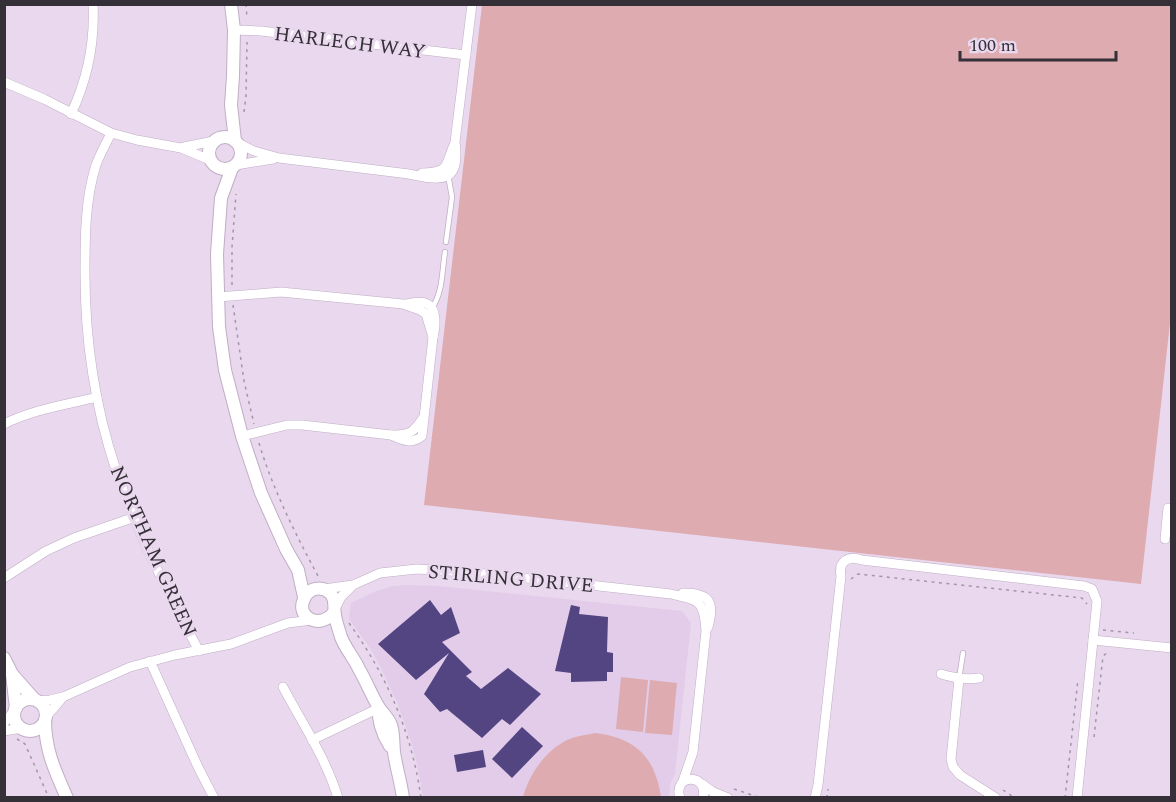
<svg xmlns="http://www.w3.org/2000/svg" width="1176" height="802" font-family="Spectral,serif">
  <rect width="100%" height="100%" fill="#e9d8ee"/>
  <polygon fill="#e2cce9" points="407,585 438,586 682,611 691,623 675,774 670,784 669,797 423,797 417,764 411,742 397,702 377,660 368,645 349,619 351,603 376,591 393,586"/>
  <g fill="#ddabb0">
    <polygon points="482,5 1171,5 1172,305 1141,584 424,505"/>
    <polygon points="621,677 648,680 643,732 616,729"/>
    <polygon points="650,680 677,683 672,735 645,733"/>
    <path d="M 595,733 C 636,738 655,757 661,797 L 523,797 C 529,775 545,751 567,740 C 576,736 586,735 595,733 Z"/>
  </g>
  <g fill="#524581">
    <polygon points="430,600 441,615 451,607 460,633 442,642 472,672 466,676 481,689 508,668 541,694 510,725 502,719 482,738 447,709 440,712 424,694 449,653 416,680 378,644"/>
    <polygon points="571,605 580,607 579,614 608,617 607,652 613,653 613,672 607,672 607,681 571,682 571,673 555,671"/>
    <polygon points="522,727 543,746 512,778 492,759"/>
    <polygon points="483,750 486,767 457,772 454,755"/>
  </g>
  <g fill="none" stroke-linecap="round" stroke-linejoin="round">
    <g stroke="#bfaec4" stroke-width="6">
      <g id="lane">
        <polyline points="446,242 452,197 448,175"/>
        <path d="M 432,308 C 443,292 442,270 445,252"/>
        <polyline points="959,679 963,653"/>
      </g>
    </g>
    <g stroke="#bfaec4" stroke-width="10">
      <g id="street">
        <polyline points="234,30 261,31 466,55"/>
        <polyline points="4,82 44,99 111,133 137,140 181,148 210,160"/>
        <path d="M 71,114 C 87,80 95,42 93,4"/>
        <path d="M 111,133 C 106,144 100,154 96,165 C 85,199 85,238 85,273 C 85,339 95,407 116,470 C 137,533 168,593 199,651"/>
        <path d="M 236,142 L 254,151 L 279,158 L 409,174 C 441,181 461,184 455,142 L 472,4"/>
        <polyline points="184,147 214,141"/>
        <polyline points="236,165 273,159"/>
        <path d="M 422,173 C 450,172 445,166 454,145"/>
        <polyline points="218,297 281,292 403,304 420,310 426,314 433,337"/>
        <path d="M 4,424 C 34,409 66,405 97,397"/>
        <path d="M 391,435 C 402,440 412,445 422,436 L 433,337 C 435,328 436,322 434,313 C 430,299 418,302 406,304"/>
        <path d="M 242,436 L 287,425 L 302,425 L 391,435 C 410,435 413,433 423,418"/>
        <polyline points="1165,539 1168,508"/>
        <polyline points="4,578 46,551 74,538 135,517"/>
        <path d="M 324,589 L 353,585 L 380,573 L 417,569 L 481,573 L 671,594 C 700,601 704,600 706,631 L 693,752 L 683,781"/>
        <path d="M 683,593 C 710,593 715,602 708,627"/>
        <polyline points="335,609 341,597 353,585"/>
        <polyline points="1093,640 1172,648"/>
        <polyline points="150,661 198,767 214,798"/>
        <path d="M 941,674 C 954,678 965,680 979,678"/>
        <polyline points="959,679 951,759 953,767 960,775 996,798"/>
        <path d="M 283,687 C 302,723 326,758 338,798"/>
        <polyline points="38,701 50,700 63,697 130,667 175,655 231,644 288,623 312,620"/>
        <polyline points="46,717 63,697"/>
        <polyline points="4,723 15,710"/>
        <polyline points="4,731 22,728"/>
        <polyline points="312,740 379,708"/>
        <polyline points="702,784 713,792 728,798"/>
        <path d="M 680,798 C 672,774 709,772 703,798"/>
        <path d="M 815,798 L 818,785 L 841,576 C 838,561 849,555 862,560 L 1084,586 L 1092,589 L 1097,601 L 1077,798"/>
      </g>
    </g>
    <g stroke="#bfaec4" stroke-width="14">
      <g id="secondary">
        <polyline points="231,4 234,30 233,76 231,105 235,141"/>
        <circle cx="225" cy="153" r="16"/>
        <polyline points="232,168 221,198 217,254 219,327 225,370 242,436 261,493 286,549 298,570 304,597"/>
        <path d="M 334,612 C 321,630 295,618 304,599 C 308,588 322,585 330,593 C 337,600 333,607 335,615 C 336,622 339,630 341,637 C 345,648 354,658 359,669 C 366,681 371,694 378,706 C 382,713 388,717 391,725 C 394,734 393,743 394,752 C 396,767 401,782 403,798"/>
        <polyline points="4,658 12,674 34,699"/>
        <polyline points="12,674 16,708"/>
        <circle cx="30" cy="715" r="16"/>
        <path d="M 379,708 C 378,721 383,735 390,746"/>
        <path d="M 45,720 C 45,750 55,771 67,798"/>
      </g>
    </g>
    <g stroke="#a396a6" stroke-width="1.5" stroke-dasharray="3 4.5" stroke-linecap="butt">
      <polyline points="246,4 247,19"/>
      <polyline points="244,112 246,96 247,42"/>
      <polyline points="232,285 232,247 236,194"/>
      <polyline points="233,305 244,381 254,424"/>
      <path d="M 259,443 C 273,490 295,533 318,576"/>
      <polyline points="851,579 858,574 1082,598 1087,604"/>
      <path d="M 349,623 C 387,676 412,733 421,798"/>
      <polyline points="1103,630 1134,633"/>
      <polyline points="1094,737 1103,656 1108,652"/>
      <polyline points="17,739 25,744 49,798"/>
      <polyline points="734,789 761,798"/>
      <polyline points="1003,790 1015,798"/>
      <polyline points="827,798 828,789"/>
      <polyline points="1065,798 1078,679"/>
    </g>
    <use href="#lane" stroke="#fff" stroke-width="4.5"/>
    <use href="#street" stroke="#fff" stroke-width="9"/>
    <use href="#secondary" stroke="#fff" stroke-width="12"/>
  </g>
  <g text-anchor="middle" stroke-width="6" stroke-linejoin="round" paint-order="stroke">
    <g font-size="20" fill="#352f37" stroke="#e9d8ee">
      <text transform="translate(350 42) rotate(7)" y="7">HARLECH WAY</text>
      <text transform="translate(154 551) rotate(66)" y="7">NORTHAM GREEN</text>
      <text transform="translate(511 578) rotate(5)" y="7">STIRLING DRIVE</text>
    </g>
  </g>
  <rect width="1176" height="802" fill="none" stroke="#352f37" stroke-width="12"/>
  <path d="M960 51v9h156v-9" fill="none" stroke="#352f37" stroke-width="3"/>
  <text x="969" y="51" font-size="18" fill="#352f37" stroke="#e9d8ee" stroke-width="4.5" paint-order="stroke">100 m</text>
</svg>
